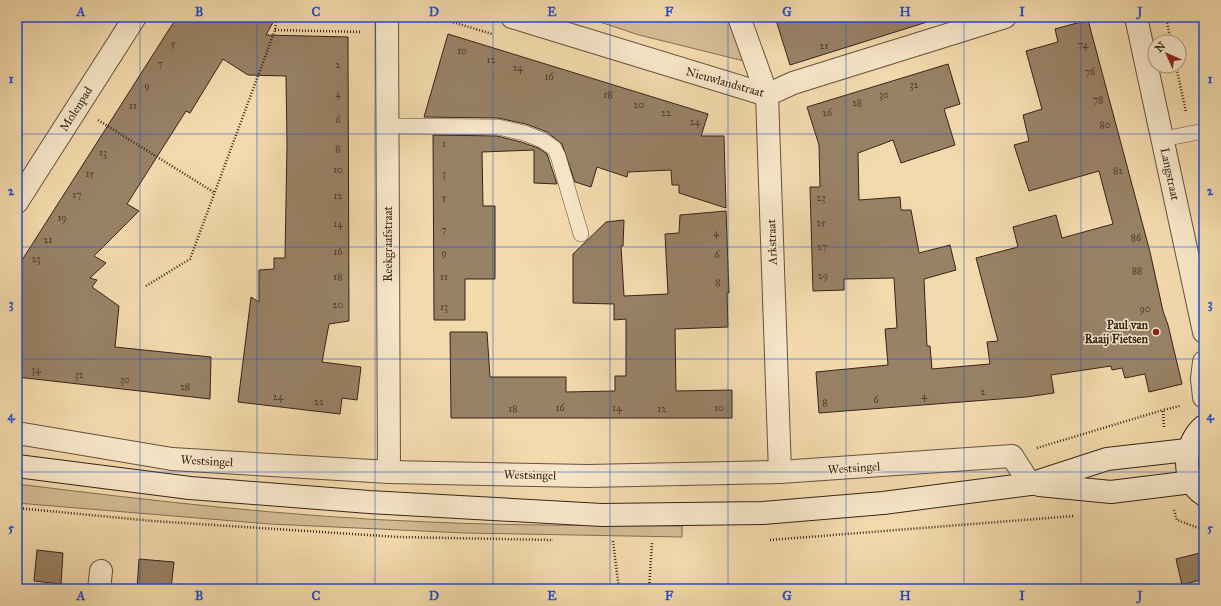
<svg xmlns="http://www.w3.org/2000/svg" width="1221" height="606" font-family="'IM FELL Great Primer',serif">
  <rect width="100%" height="100%" fill="#f3daac"/>
  <filter id="stains"><feTurbulence type="fractalNoise" baseFrequency=".005" numOctaves="4"/><feColorMatrix values="0 0 0 0 .2 0 0 0 0 .09 0 0 0 0 .02 0 0 0 .5 -.17"/></filter>
  <radialGradient id="worn" r=".72"><stop offset=".6" stop-color="#630" stop-opacity="0"/><stop offset="1" stop-color="#630" stop-opacity=".3"/></radialGradient>
  <g fill="#d3bb93" stroke="#846f57">
    <polygon points="585,17 727,17 744,61 639,35"/>
    <path d="M 17,484 C 154,501 292,517 430,522 C 514,526 598,525 682,526 L 682,537 L 466,533 L 270,524 L 17,503 Z"/>
  </g>
  <g fill="#988266" stroke="#36231b">
    <polygon points="177,17 276,17 266,35 348,37 349,321 329,324 322,362 361,367 357,400 342,398 340,414 238,402 251,297 259,302 259,270 274,269 274,258 285,258 287,145 286,76 248,75 223,59 190,113 186,111 127,204 139,211 94,256 106,263 90,278 97,280 92,287 119,306 115,347 211,357 210,399 17,377 17,268"/>
    <polygon points="775,17 926,17 927,22 790,65"/>
    <polygon points="1088,20 1150,252 1163,311 1168,325 1182,384 1149,392 1145,374 1125,378 1122,368 1112,370 1111,366 1051,375 1054,393 1026,397 819,413 816,372 888,365 885,329 897,328 894,278 844,279 844,290 813,291 810,187 820,187 819,145 807,107 948,64 960,104 944,109 955,145 901,163 893,140 858,153 859,200 900,197 901,210 911,210 919,253 950,245 956,270 924,279 927,346 930,346 932,369 990,364 987,342 998,341 976,258 1018,247 1013,227 1056,215 1062,238 1113,224 1099,171 1029,191 1014,145 1029,141 1023,115 1042,109 1026,51 1058,42 1055,29"/>
    <polygon points="448,34 708,114 701,136 724,136 726,208 679,193 679,185 672,185 671,170 628,172 627,177 597,167 591,187 575,182 562,144 547,132 526,124 498,118 424,117"/>
    <polygon points="433,135 497,136 521,142 538,148 547,154 557,184 534,183 534,150 482,152 483,206 495,206 495,279 465,279 465,320 434,320"/>
    <polygon points="726,211 729,293 727,293 728,327 675,329 676,391 732,390 732,418 451,418 450,332 487,332 490,377 566,377 566,392 615,391 615,376 626,376 626,319 614,320 614,304 573,303 573,254 606,222 624,220 623,246 621,246 624,296 668,294 665,234 679,233 680,215"/>
    <polygon points="37,550 63,553 61,584 34,581"/>
    <polygon points="1204,552 1204,579 1182,585 1176,559"/>
    <polygon points="139,559 174,562 171,589 137,589"/>
  </g>
  <g fill="none" stroke-linecap="round" stroke-linejoin="round">
    <g stroke="#65513f" stroke-width="16">
      <g id="service">
        <polyline points="387,126 498,127 524,133 542,140 554,148 558,156 581,234"/>
        <polyline points="1163,139 1204,131"/>
      </g>
    </g>
    <g stroke="#65513f" stroke-width="24">
      <g id="minor">
        <polyline points="387,17 389,472"/>
        <polyline points="512,17 767,95 793,83 1005,17"/>
        <polyline points="739,17 767,95 780,472"/>
        <polyline points="17,202 135,17"/>
        <polyline points="17,433 172,459 389,472 588,476 780,472 1012,456 1030,484"/>
        <polyline points="99,589 101,571"/>
      </g>
    </g>
    <g stroke="#65513f" stroke-width="24">
      <g id="tertiary">
        <polyline points="1136,17 1204,332"/>
        <polyline points="1204,362 1202,379 1204,397"/>
      </g>
    </g>
    <g stroke="#36231b" stroke-width="24">
      <g id="secondary">
        <path d="M 1204,426 C 1184,443 1179,479 1204,495"/>
        <polyline points="17,466 190,488 369,502 602,515 763,513 883,503 1030,484 1107,459 1187,450"/>
        <polyline points="1039,485 1111,492 1192,482"/>
      </g>
    </g>
    <g stroke="#36231b" stroke-width="2.5" stroke-dasharray="1 2" stroke-linecap="butt">
      <polyline points="436,17 492,34"/>
      <polyline points="1166,17 1171,42"/>
      <polyline points="275,30 362,32"/>
      <polyline points="1176,66 1186,112"/>
      <polyline points="98,120 215,193"/>
      <polyline points="146,286 190,259 275,30 277,17"/>
      <polyline points="1164,427 1163,410 1180,406"/>
      <polyline points="1037,448 1163,410"/>
      <polyline points="17,508 153,521 398,537 553,540"/>
      <polyline points="1174,510 1177,520 1204,530"/>
      <polyline points="770,540 1074,516"/>
      <polyline points="613,541 619,589"/>
      <polyline points="649,589 652,542"/>
    </g>
    <use href="#service" stroke="#f7e7c9" stroke-width="15"/>
    <use href="#minor" stroke="#f7e7c9" stroke-width="22"/>
    <use href="#tertiary" stroke="#f7e7c9" stroke-width="22"/>
    <use href="#secondary" stroke="#f7e7c9" stroke-width="22"/>
  </g>
  <path fill="none" stroke="#1d4ed8" stroke-width="1" stroke-opacity="0.55" d="M 140,17 L 140,589M 257,17 L 257,589M 375,17 L 375,589M 493,17 L 493,589M 610,17 L 610,589M 728,17 L 728,589M 846,17 L 846,589M 964,17 L 964,589M 1081,17 L 1081,589M 17,134 L 1204,134M 17,247 L 1204,247M 17,359 L 1204,359M 17,472 L 1204,472"/>
  <circle fill="#8f2418" stroke="#f7e7c9" stroke-width="1.5" cx="1156" cy="332" r="4"/>
  <g text-anchor="middle" stroke-width="3" stroke-linejoin="round" paint-order="stroke">
    <g font-size="10" fill="#4e3b2e">
      <text x="173" y="47">5</text>
      <text x="1083" y="48">74</text>
      <text x="824" y="49">21</text>
      <text x="462" y="54">10</text>
      <text x="491" y="63">12</text>
      <text x="160" y="67">7</text>
      <text x="338" y="68">2</text>
      <text x="518" y="71">14</text>
      <text x="1090" y="75">76</text>
      <text x="549" y="80">16</text>
      <text x="914" y="88">32</text>
      <text x="147" y="89">9</text>
      <text x="338" y="97">4</text>
      <text x="608" y="98">18</text>
      <text x="884" y="98">30</text>
      <text x="1098" y="103">78</text>
      <text x="857" y="106">28</text>
      <text x="639" y="108">20</text>
      <text x="133" y="109">11</text>
      <text x="666" y="116">22</text>
      <text x="827" y="116">26</text>
      <text x="338" y="123">6</text>
      <text x="695" y="125">24</text>
      <text x="1105" y="128">80</text>
      <text x="444" y="147">1</text>
      <text x="338" y="152">8</text>
      <text x="103" y="156">13</text>
      <text x="338" y="173">10</text>
      <text x="1118" y="174">82</text>
      <text x="90" y="177">15</text>
      <text x="444" y="177">3</text>
      <text x="77" y="198">17</text>
      <text x="338" y="199">12</text>
      <text x="444" y="201">5</text>
      <text x="821" y="201">23</text>
      <text x="62" y="221">19</text>
      <text x="821" y="226">25</text>
      <text x="338" y="227">14</text>
      <text x="444" y="233">7</text>
      <text x="716" y="236">4</text>
      <text x="1136" y="241">86</text>
      <text x="48" y="243">21</text>
      <text x="822" y="250">27</text>
      <text x="338" y="255">16</text>
      <text x="444" y="256">9</text>
      <text x="717" y="258">6</text>
      <text x="36" y="262">23</text>
      <text x="1137" y="274">88</text>
      <text x="823" y="279">29</text>
      <text x="338" y="280">18</text>
      <text x="444" y="280">11</text>
      <text x="718" y="286">8</text>
      <text x="338" y="308">20</text>
      <text x="444" y="310">13</text>
      <text x="1145" y="312">90</text>
      <text x="36" y="373">34</text>
      <text x="79" y="378">32</text>
      <text x="125" y="383">30</text>
      <text x="185" y="390">28</text>
      <text x="983" y="395">2</text>
      <text x="924" y="399">4</text>
      <text x="278" y="400">24</text>
      <text x="876" y="403">6</text>
      <text x="319" y="405">22</text>
      <text x="825" y="406">8</text>
      <text x="560" y="411">16</text>
      <text x="617" y="411">14</text>
      <text x="719" y="411">10</text>
      <text x="513" y="412">18</text>
      <text x="662" y="412">12</text>
    </g>
    <g font-size="12" fill="#36231b" stroke="#f7e7c9">
      <text transform="translate(725 82) rotate(16)" y="4">Nieuwlandstraat</text>
      <text transform="translate(76 109) rotate(-58)" y="4">Molenpad</text>
      <text transform="translate(1170 174) rotate(78)" y="4">Langstraat</text>
      <text transform="translate(772 242) rotate(-92)" y="4">Arkstraat</text>
      <text transform="translate(388 244) rotate(-90)" y="4">Reekgraafstraat</text>
      <text transform="translate(207 461) rotate(3)" y="4">Westsingel</text>
      <text transform="translate(854 468) rotate(-4)" y="4">Westsingel</text>
      <text transform="translate(530 475) rotate(1)" y="4">Westsingel</text>
    </g>
    <g font-size="12" font-weight="bold" fill="#36231b" stroke="#f7e7c9" text-anchor="end">
      <text x="1148" y="329">Paul van<tspan x="1148" dy="14">Raaij Fietsen</tspan></text>
    </g>
  </g>
  <rect width="1221" height="606" fill="none" stroke="#f3daac" stroke-width="44"/>
  <g transform="translate(1167 54) rotate(315)"><circle r="19" fill="#f7e7c9" stroke="#aa9983"/>
  <path d="M0-3L7 15L0 10L-7 15Z" fill="#8f2418"/>
  <text y="-6" font-size="11" font-weight="bold" text-anchor="middle" fill="#36231b">N</text>
  </g>
  <rect x="22" y="22" width="1177" height="562" fill="none" stroke="#1d4ed8" stroke-width="1.5"/>
  <g font-size="13" text-anchor="middle" font-weight="bold" fill="#1d4ed8">
    <text x="81" y="16">A</text>
    <text x="199" y="16">B</text>
    <text x="316" y="16">C</text>
    <text x="434" y="16">D</text>
    <text x="552" y="16">E</text>
    <text x="669" y="16">F</text>
    <text x="787" y="16">G</text>
    <text x="905" y="16">H</text>
    <text x="1022" y="16">I</text>
    <text x="1140" y="16">J</text>
    <text x="11" y="83">1</text>
    <text x="1210" y="83">1</text>
    <text x="11" y="195">2</text>
    <text x="1210" y="195">2</text>
    <text x="11" y="308">3</text>
    <text x="1210" y="308">3</text>
    <text x="11" y="420">4</text>
    <text x="1210" y="420">4</text>
    <text x="11" y="532">5</text>
    <text x="1210" y="532">5</text>
    <text x="81" y="600">A</text>
    <text x="199" y="600">B</text>
    <text x="316" y="600">C</text>
    <text x="434" y="600">D</text>
    <text x="552" y="600">E</text>
    <text x="669" y="600">F</text>
    <text x="787" y="600">G</text>
    <text x="905" y="600">H</text>
    <text x="1022" y="600">I</text>
    <text x="1140" y="600">J</text>
  </g>
  <rect width="100%" height="100%" filter="url(#stains)"/>
  <rect width="100%" height="100%" fill="url(#worn)"/>
</svg>
